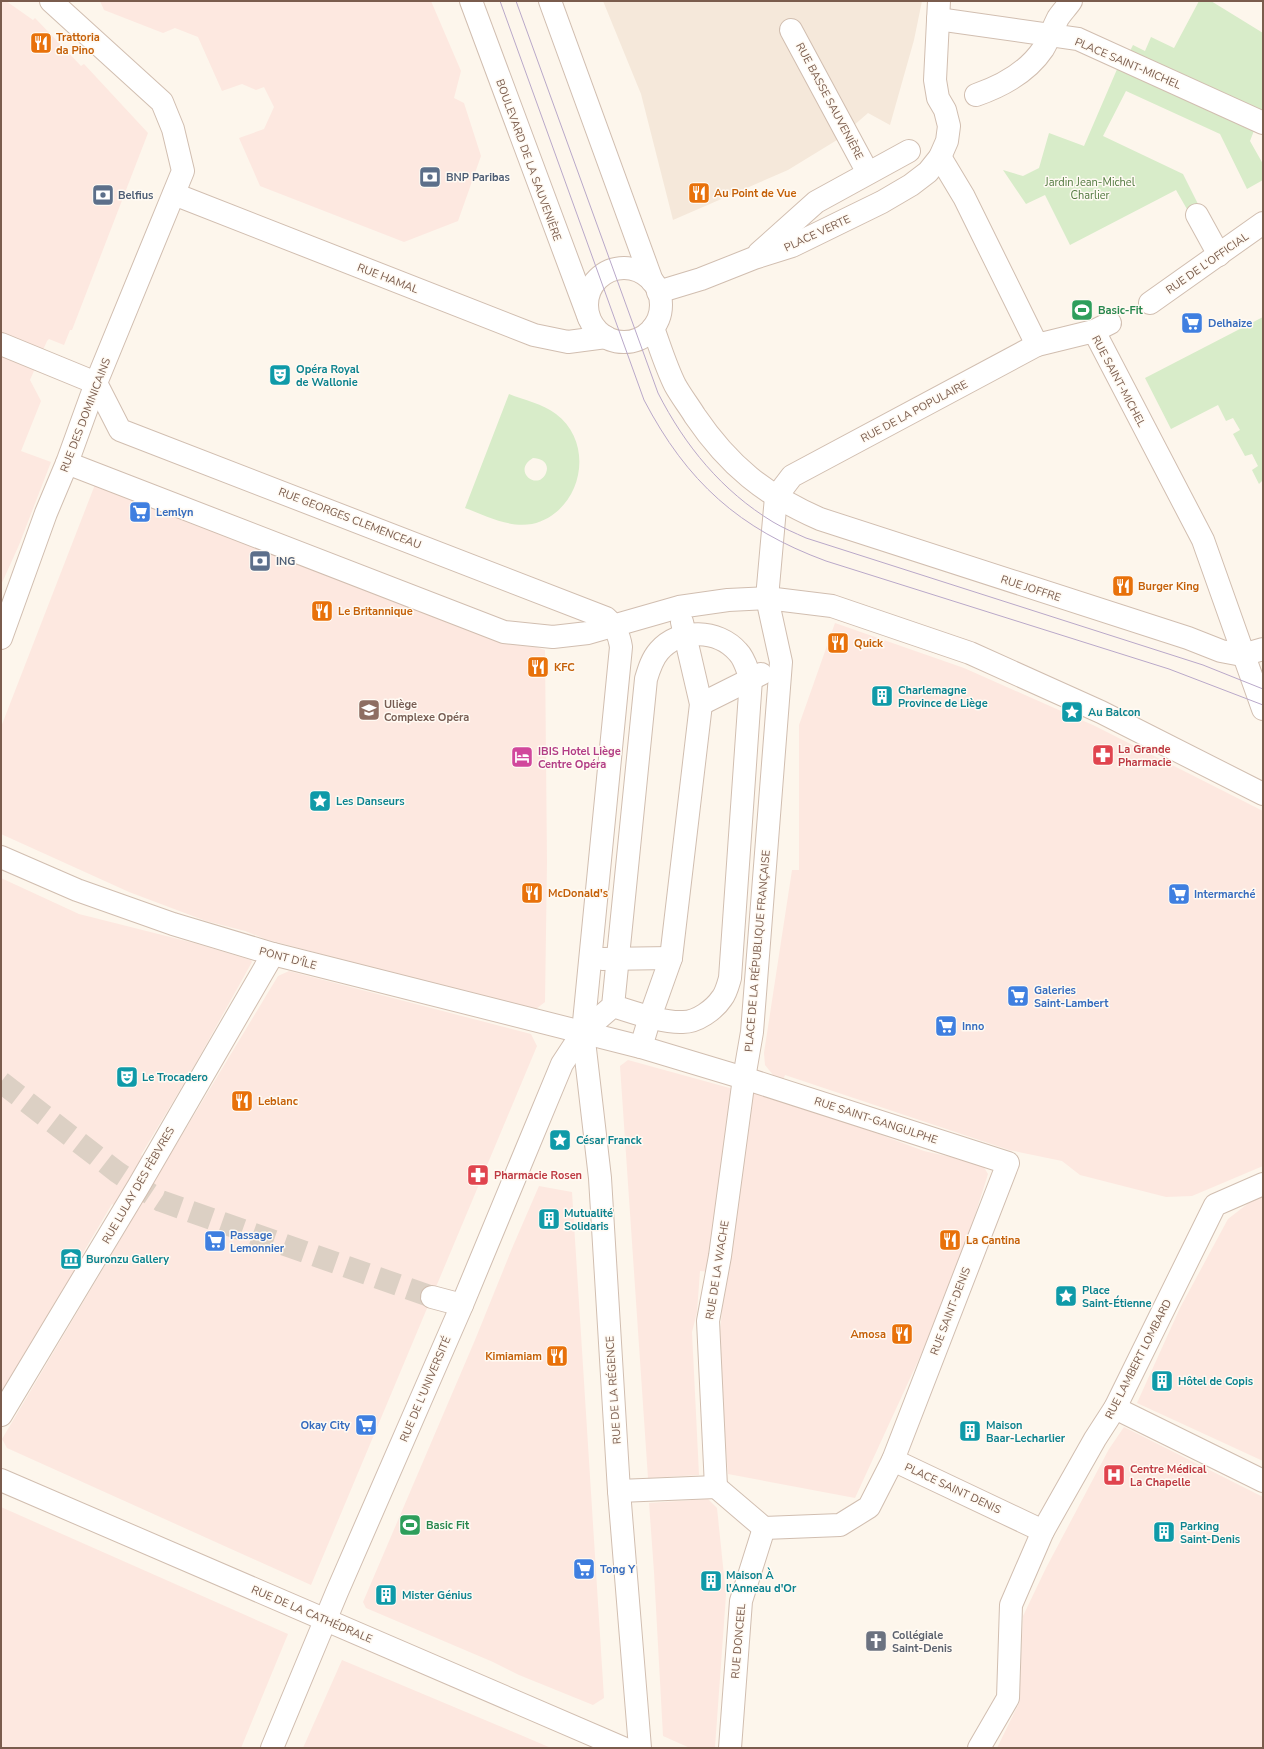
<svg xmlns="http://www.w3.org/2000/svg" width="1264" height="1749" font-family="'Nunito Sans',sans-serif">
  <rect width="100%" height="100%" fill="#fdf6ec"/>
  <polygon fill="#f5e8da" points="603,1 922,1 914,40 890,125 868,113 837,140 788,170 673,220 641,94"/>
  <g fill="#fde8e0">
    <polygon points="1,1 6,1 33,20 35,18 81,66 84,64 148,133 72,330 70,330 64,345 49,339 47,341 30,380 41,401 21,451 51,462 19,545 1,585"/>
    <polygon points="100,1 431,1 461,71 454,98 464,103 481,156 458,221 404,242 260,186 239,138 264,129 274,107 264,87 256,90 242,84 222,91 198,37 175,28 163,33 104,10"/>
    <polygon points="96,482 419,608 545,650 547,862 545,1002 536,1009 461,991 310,951 265,939 245,931 206,921 129,892 1,834 1,727"/>
    <polygon points="835,623 964,668 1095,726 1263,811 1263,1166 1192,1196 1166,1197 1080,1175 1062,1161 1009,1150 785,1075 783,1080 773,1075 765,1065 764,1053 792,870 799,870 799,725"/>
    <polygon points="1,878 79,914 194,943 251,960 252,962 192,1070 141,1155 162,1168 278,976 289,971 531,1034 537,1046 311,1585 7,1448 2,1439 133,1218 112,1204 83,1253 69,1282 1,1393"/>
    <polygon points="628,1060 737,1090 712,1272 700,1271 697,1312 692,1332 699,1475 648,1478 620,1066"/>
    <polygon points="753,1087 924,1151 982,1164 988,1174 953,1285 855,1498 728,1474 722,1398 720,1330 726,1272"/>
    <polygon points="539,1186 572,1192 604,1698 593,1705 519,1675 493,1662 366,1608 363,1602 475,1340 513,1246"/>
    <polygon points="1263,1196 1263,1461 1137,1403 1180,1308 1228,1219 1250,1202"/>
    <polygon points="1124,1427 1263,1497 1263,1748 997,1748 1019,1703 1023,1616 1046,1568 1109,1449"/>
    <polygon points="708,1499 717,1508 726,1595 715,1747 690,1748 663,1736 654,1572 649,1503"/>
    <polygon points="1,1507 288,1634 241,1748 1,1748"/>
    <polygon points="342,1660 523,1736 551,1748 303,1748"/>
  </g>
  <g fill="#d8ecc9" fill-rule="evenodd">
    <polygon points="1199,1 1211,1 1263,33 1263,115 1129,53 1133,45 1145,51 1151,37 1174,48"/>
    <polygon points="1118,67 1255,128 1250,141 1263,164 1263,180 1247,189 1220,134 1126,91 1103,136 1183,174 1202,212 1192,218 1176,190 1070,245 1045,195 1026,204 1003,170 1023,176 1039,168 1049,133 1084,146"/>
    <polygon points="1263,317 1263,480 1259,484 1252,470 1258,466 1252,454 1245,456 1233,434 1240,430 1233,418 1226,421 1218,405 1171,429 1145,378"/>
    <path d="M 509,394 C 524,400 543,404 556,414 C 597,445 581,513 532,524 C 509,528 486,516 465,508 ZM 533,458 C 541,458 550,463 546,473 C 538,492 511,471 533,458 Z"/>
  </g>
  <g fill="none" stroke-linecap="round" stroke-linejoin="round">
    <polyline stroke="#dcd0c4" stroke-width="22" stroke-dasharray="22 11" stroke-linecap="butt" points="1,1082 117,1172 161,1201 432,1297"/>
    <g stroke="#d1beb0" stroke-width="24">
      <g id="minor">
        <polyline points="471,1 589,318"/>
        <polyline points="550,1 652,281"/>
        <polyline points="938,19 1078,39 1263,123"/>
        <polyline points="791,30 868,173"/>
        <path d="M 976,95 C 1002,86 1027,73 1043,49 C 1049,39 1053,28 1058,18 C 1062,12 1067,7 1071,1"/>
        <polyline points="940,157 964,197 1037,345 1094,331 1203,540 1263,709"/>
        <polyline points="174,194 534,335 568,342 606,337"/>
        <polyline points="1197,215 1219,255"/>
        <polyline points="759,253 816,202 909,151"/>
        <circle cx="624" cy="305" r="37"/>
        <polyline points="658,292 701,279 754,258 792,246 882,202 911,185 928,172 940,157 947,141 949,126 945,110 938,98 935,80 939,1"/>
        <polyline points="1150,303 1263,223"/>
        <path d="M 653,328 C 660,347 666,367 675,385 C 681,396 689,406 695,416 C 729,466 765,495 820,519 L 1188,638 L 1221,651 L 1242,655"/>
        <polyline points="1094,331 1110,323"/>
        <polyline points="1,344 96,383"/>
        <path d="M 96,383 L 120,430 L 606,618 C 615,626 619,634 621,647 L 583,1032 L 600,1178 L 619,1491 L 640,1748"/>
        <polyline points="67,463 504,632 553,637 588,633 679,607 728,600 767,598 832,606 970,653 1101,712 1263,794"/>
        <polyline points="1,638 46,513 67,463 96,383 183,171 173,129 162,102 51,1"/>
        <polyline points="1242,655 1263,649"/>
        <polyline points="701,704 761,674"/>
        <polyline points="1,857 77,890 173,924 273,954 641,1047 744,1078 1008,1163 893,1460 869,1507 840,1525 764,1528"/>
        <polyline points="602,959 671,958"/>
        <polyline points="641,1047 650,1017 671,958 701,704 682,622"/>
        <polyline points="432,1297 462,1305"/>
        <polyline points="1115,1408 1263,1481"/>
        <polyline points="1,1415 138,1187 273,954"/>
        <polyline points="893,1460 1043,1531"/>
        <polyline points="1,1480 623,1748"/>
        <polyline points="716,1487 708,1321 720,1256 744,1078 752,1032 781,662 767,598 776,497 792,476 1037,345"/>
        <polyline points="716,1487 764,1528"/>
        <polyline points="619,1491 716,1487"/>
        <path d="M 272,1748 L 337,1592 L 462,1305 L 562,1064 L 583,1032 L 613,1006 L 646,679 C 649,669 652,659 659,651 C 679,628 718,629 738,652 C 745,659 747,670 751,679 L 730,978 C 728,985 726,993 722,998 C 714,1010 697,1022 683,1022 C 662,1023 633,1012 613,1006"/>
        <polyline points="730,1748 741,1601 764,1528"/>
        <polyline points="979,1748 1008,1698 1011,1605 1043,1531 1095,1439 1115,1408 1215,1205 1263,1184"/>
      </g>
    </g>
    <use href="#minor" stroke="#fff" stroke-width="22"/>
    <g stroke="#b9a8c9" stroke-width="1">
      <path d="M 500,1 L 644,400 C 687,482 739,529 826,561 L 1169,669 L 1263,705"/>
      <path d="M 516,1 L 658,393 C 685,446 722,491 773,522 C 783,528 795,533 806,538 L 1203,665 L 1263,689"/>
    </g>
  </g>
  <defs>
    <g id="restaurant-square" transform="scale(1.15)"><rect x="-9" y="-9" width="18" height="18" rx="4" fill="#e8710a" stroke="#fffaf3"/><path d="M-5-6h1v4h1v-4h1v4h1v-4h1v5L-1.5 .5V6h-2V.5L-5-1ZM5-6V6H3V1.5H1.5Q1.5-4 5-6Z" fill="#fff"/></g>
    <g id="bank-square" transform="scale(1.15)"><rect x="-9" y="-9" width="18" height="18" rx="4" fill="#5c6f8a" stroke="#fffaf3"/><path d="M-6-4H6V4H-6ZM0-2.3a2.3 2.3 0 1 0 0 4.6a2.3 2.3 0 1 0 0-4.6Z" fill="#fff"/></g>
    <g id="stadium-square" transform="scale(1.15)"><rect x="-9" y="-9" width="18" height="18" rx="4" fill="#2e9e5b" stroke="#fffaf3"/><path d="M0-5a6.5 5 0 1 0 0 10a6.5 5 0 1 0 0-10ZM-3.5-1.8h7v3.6h-7Z" fill="#fff"/></g>
    <g id="supermarket-square" transform="scale(1.15)"><rect x="-9" y="-9" width="18" height="18" rx="4" fill="#3f7fe0" stroke="#fffaf3"/><path d="M-6-5.5h2.5l.6 2H6L4.5 2H-2.5L-4.4-4H-6ZM-1.5 3.2a1.3 1.3 0 1 0 .1 0ZM3 3.2a1.3 1.3 0 1 0 .1 0Z" fill="#fff"/></g>
    <g id="theatre-square" transform="scale(1.15)"><rect x="-9" y="-9" width="18" height="18" rx="4" fill="#0f9aa8" stroke="#fffaf3"/><path d="M-5-5.5Q0-4 5-5.5V0Q5 5 0 6Q-5 5-5 0ZM-3.3-2.5H-1v1.5H-3.3ZM1-2.5H3.3v1.5H1ZM-2.8 1Q0 5.5 2.8 1Z" fill="#fff"/></g>
    <g id="building-square" transform="scale(1.15)"><rect x="-9" y="-9" width="18" height="18" rx="4" fill="#0f9aa8" stroke="#fffaf3"/><path d="M-4-6H4V6H1V3H-1V6H-4ZM-2.5-4.3h1.7v1.8h-1.7ZM.8-4.3h1.7v1.8H.8ZM-2.5-1h1.7V.8h-1.7ZM.8-1h1.7V.8H.8Z" fill="#fff"/></g>
    <g id="university-square" transform="scale(1.15)"><rect x="-9" y="-9" width="18" height="18" rx="4" fill="#8d6e63" stroke="#fffaf3"/><path d="M0-5L7-2L0 1L-7-2ZM-4 1L0 2.5L4 1V4Q0 6-4 4Z" fill="#fff"/></g>
    <g id="sight-square" transform="scale(1.15)"><rect x="-9" y="-9" width="18" height="18" rx="4" fill="#0f9aa8" stroke="#fffaf3"/><path d="M0-6L1.8-2.2L6-1.7L2.9 1.2L3.7 5.4L0 3.3L-3.7 5.4L-2.9 1.2L-6-1.7L-1.8-2.2Z" fill="#fff"/></g>
    <g id="pharmacy-square" transform="scale(1.15)"><rect x="-9" y="-9" width="18" height="18" rx="4" fill="#e0444e" stroke="#fffaf3"/><path d="M-2-6h4v4h4v4h-4v4h-4v-4h-4v-4h4Z" fill="#fff"/></g>
    <g id="hotel-square" transform="scale(1.15)"><rect x="-9" y="-9" width="18" height="18" rx="4" fill="#d1479c" stroke="#fffaf3"/><path d="M-6-4.5h1.5V1H6V5H4.5V3h-9V5H-6ZM-4 0a1.8 1.8 0 1 1 3.6 0ZM.5 0V-2.5h3Q6-2.5 6 0Z" fill="#fff"/></g>
    <g id="museum-square" transform="scale(1.15)"><rect x="-9" y="-9" width="18" height="18" rx="4" fill="#0f9aa8" stroke="#fffaf3"/><path d="M0-6L6-3V-2H-6V-3ZM-5-1h2V3h-2ZM-1-1h2V3h-2ZM3-1h2V3H3ZM-6 4H6V6H-6Z" fill="#fff"/></g>
    <g id="hospital-square" transform="scale(1.15)"><rect x="-9" y="-9" width="18" height="18" rx="4" fill="#e0444e" stroke="#fffaf3"/><path d="M-5-5h3v3.5h4V-5h3V5h-3V1.5h-4V5h-3Z" fill="#fff"/></g>
    <g id="church-square" transform="scale(1.15)"><rect x="-9" y="-9" width="18" height="18" rx="4" fill="#6b7280" stroke="#fffaf3"/><path d="M-1.2-6h2.4v3.5h3.3v2.4h-3.3V6h-2.4V-.1h-3.3v-2.4h3.3Z" fill="#fff"/></g>
  </defs>
  <g fill-rule="evenodd">
    <use href="#restaurant-square" x="41" y="43"/>
    <use href="#bank-square" x="430" y="177"/>
    <use href="#restaurant-square" x="699" y="193"/>
    <use href="#bank-square" x="103" y="195"/>
    <use href="#stadium-square" x="1082" y="310"/>
    <use href="#supermarket-square" x="1192" y="323"/>
    <use href="#theatre-square" x="280" y="375"/>
    <use href="#supermarket-square" x="140" y="512"/>
    <use href="#bank-square" x="260" y="561"/>
    <use href="#restaurant-square" x="1123" y="586"/>
    <use href="#restaurant-square" x="322" y="611"/>
    <use href="#restaurant-square" x="838" y="643"/>
    <use href="#restaurant-square" x="538" y="667"/>
    <use href="#building-square" x="882" y="696"/>
    <use href="#university-square" x="369" y="710"/>
    <use href="#sight-square" x="1072" y="712"/>
    <use href="#pharmacy-square" x="1103" y="755"/>
    <use href="#hotel-square" x="522" y="757"/>
    <use href="#sight-square" x="320" y="801"/>
    <use href="#restaurant-square" x="532" y="893"/>
    <use href="#supermarket-square" x="1179" y="894"/>
    <use href="#supermarket-square" x="1018" y="996"/>
    <use href="#supermarket-square" x="946" y="1026"/>
    <use href="#theatre-square" x="127" y="1077"/>
    <use href="#restaurant-square" x="242" y="1101"/>
    <use href="#sight-square" x="560" y="1140"/>
    <use href="#pharmacy-square" x="478" y="1175"/>
    <use href="#building-square" x="549" y="1219"/>
    <use href="#restaurant-square" x="950" y="1240"/>
    <use href="#supermarket-square" x="215" y="1241"/>
    <use href="#museum-square" x="71" y="1259"/>
    <use href="#sight-square" x="1066" y="1296"/>
    <use href="#restaurant-square" x="902" y="1334"/>
    <use href="#restaurant-square" x="557" y="1356"/>
    <use href="#building-square" x="1162" y="1381"/>
    <use href="#supermarket-square" x="366" y="1425"/>
    <use href="#building-square" x="970" y="1431"/>
    <use href="#hospital-square" x="1114" y="1475"/>
    <use href="#stadium-square" x="410" y="1525"/>
    <use href="#building-square" x="1164" y="1532"/>
    <use href="#supermarket-square" x="584" y="1569"/>
    <use href="#building-square" x="711" y="1581"/>
    <use href="#building-square" x="386" y="1595"/>
    <use href="#church-square" x="876" y="1641"/>
  </g>
  <g text-anchor="middle" stroke-width="3" stroke-linejoin="round" paint-order="stroke">
    <g font-size="11" font-weight="bold" fill="#c56008" stroke="#fffaf3" text-anchor="start">
      <text x="56" y="41">Trattoria<tspan x="56" dy="13">da Pino</tspan></text>
      <text x="714" y="197">Au Point de Vue</text>
      <text x="1138" y="590">Burger King</text>
      <text x="338" y="615">Le Britannique</text>
      <text x="854" y="647">Quick</text>
      <text x="554" y="671">KFC</text>
      <text x="548" y="897">McDonald's</text>
      <text x="258" y="1105">Leblanc</text>
      <text x="966" y="1244">La Cantina</text>
      <text x="886" y="1338" text-anchor="end">Amosa</text>
      <text x="542" y="1360" text-anchor="end">Kimiamiam</text>
    </g>
    <g font-size="11" fill="#7a5c4d" stroke="#fffaf3">
      <text transform="translate(1128 63) rotate(23)" y="4">PLACE SAINT-MICHEL</text>
      <text transform="translate(830 101) rotate(62)" y="4">RUE BASSE SAUVENIÈRE</text>
      <text transform="translate(529 160) rotate(70)" y="4">BOULEVARD DE LA SAUVENIÈRE</text>
      <text transform="translate(817 233) rotate(-25)" y="4">PLACE VERTE</text>
      <text transform="translate(1207 263) rotate(-35)" y="4">RUE DE L'OFFICIAL</text>
      <text transform="translate(388 278) rotate(21)" y="4">RUE HAMAL</text>
      <text transform="translate(1119 381) rotate(62)" y="4">RUE SAINT-MICHEL</text>
      <text transform="translate(914 411) rotate(-28)" y="4">RUE DE LA POPULAIRE</text>
      <text transform="translate(85 415) rotate(-69)" y="4">RUE DES DOMINICAINS</text>
      <text transform="translate(350 518) rotate(21)" y="4">RUE GEORGES CLEMENCEAU</text>
      <text transform="translate(1031 588) rotate(18)" y="4">RUE JOFFRE</text>
      <text transform="translate(757 951) rotate(-85)" y="4">PLACE DE LA RÉPUBLIQUE FRANÇAISE</text>
      <text transform="translate(288 958) rotate(15)" y="4">PONT D'ÎLE</text>
      <text transform="translate(876 1120) rotate(18)" y="4">RUE SAINT-GANGULPHE</text>
      <text transform="translate(138 1185) rotate(-60)" y="4">RUE LULAY DES FÈBVRES</text>
      <text transform="translate(717 1270) rotate(-81)" y="4">RUE DE LA WACHE</text>
      <text transform="translate(950 1311) rotate(-69)" y="4">RUE SAINT-DENIS</text>
      <text transform="translate(1138 1359) rotate(-63)" y="4">RUE LAMBERT LOMBARD</text>
      <text transform="translate(425 1389) rotate(-67)" y="4">RUE DE L'UNIVERSITÉ</text>
      <text transform="translate(613 1390) rotate(-94)" y="4">RUE DE LA RÉGENCE</text>
      <text transform="translate(953 1488) rotate(25)" y="4">PLACE SAINT DENIS</text>
      <text transform="translate(312 1614) rotate(23)" y="4">RUE DE LA CATHÉDRALE</text>
      <text transform="translate(738 1641) rotate(-85)" y="4">RUE DONCEEL</text>
    </g>
    <g font-size="11" font-weight="bold" fill="#4e5e75" stroke="#fffaf3" text-anchor="start">
      <text x="446" y="181">BNP Paribas</text>
      <text x="118" y="199">Belfius</text>
      <text x="276" y="565">ING</text>
    </g>
    <g font-size="11" fill="#537a41" stroke="#fffaf3">
      <text x="1090" y="186">Jardin Jean-Michel<tspan x="1090" dy="13">Charlier</tspan></text>
    </g>
    <g font-size="11" font-weight="bold" fill="#27864d" stroke="#fffaf3" text-anchor="start">
      <text x="1098" y="314">Basic-Fit</text>
      <text x="426" y="1529">Basic Fit</text>
    </g>
    <g font-size="11" font-weight="bold" fill="#366cbe" stroke="#fffaf3" text-anchor="start">
      <text x="1208" y="327">Delhaize</text>
      <text x="156" y="516">Lemlyn</text>
      <text x="1194" y="898">Intermarché</text>
      <text x="1034" y="994">Galeries<tspan x="1034" dy="13">Saint-Lambert</tspan></text>
      <text x="962" y="1030">Inno</text>
      <text x="230" y="1239">Passage<tspan x="230" dy="13">Lemonnier</tspan></text>
      <text x="350" y="1429" text-anchor="end">Okay City</text>
      <text x="600" y="1573">Tong Y</text>
    </g>
    <g font-size="11" font-weight="bold" fill="#0d838f" stroke="#fffaf3" text-anchor="start">
      <text x="296" y="373">Opéra Royal<tspan x="296" dy="13">de Wallonie</tspan></text>
      <text x="898" y="694">Charlemagne<tspan x="898" dy="13">Province de Liège</tspan></text>
      <text x="1088" y="716">Au Balcon</text>
      <text x="336" y="805">Les Danseurs</text>
      <text x="142" y="1081">Le Trocadero</text>
      <text x="576" y="1144">César Franck</text>
      <text x="564" y="1217">Mutualité<tspan x="564" dy="13">Solidaris</tspan></text>
      <text x="86" y="1263">Buronzu Gallery</text>
      <text x="1082" y="1294">Place<tspan x="1082" dy="13">Saint-Étienne</tspan></text>
      <text x="1178" y="1385">Hôtel de Copis</text>
      <text x="986" y="1429">Maison<tspan x="986" dy="13">Baar-Lecharlier</tspan></text>
      <text x="1180" y="1530">Parking<tspan x="1180" dy="13">Saint-Denis</tspan></text>
      <text x="726" y="1579">Maison À<tspan x="726" dy="13">l'Anneau d'Or</tspan></text>
      <text x="402" y="1599">Mister Génius</text>
    </g>
    <g font-size="11" font-weight="bold" fill="#785e54" stroke="#fffaf3" text-anchor="start">
      <text x="384" y="708">Uliège<tspan x="384" dy="13">Complexe Opéra</tspan></text>
    </g>
    <g font-size="11" font-weight="bold" fill="#be3a42" stroke="#fffaf3" text-anchor="start">
      <text x="1118" y="753">La Grande<tspan x="1118" dy="13">Pharmacie</tspan></text>
      <text x="494" y="1179">Pharmacie Rosen</text>
      <text x="1130" y="1473">Centre Médical<tspan x="1130" dy="13">La Chapelle</tspan></text>
    </g>
    <g font-size="11" font-weight="bold" fill="#b23c85" stroke="#fffaf3" text-anchor="start">
      <text x="538" y="755">IBIS Hotel Liège<tspan x="538" dy="13">Centre Opéra</tspan></text>
    </g>
    <g font-size="11" font-weight="bold" fill="#5b616d" stroke="#fffaf3" text-anchor="start">
      <text x="892" y="1639">Collégiale<tspan x="892" dy="13">Saint-Denis</tspan></text>
    </g>
  </g>
  <rect width="1264" height="1749" fill="none" stroke="#7a5c4d" stroke-width="4"/>
</svg>
